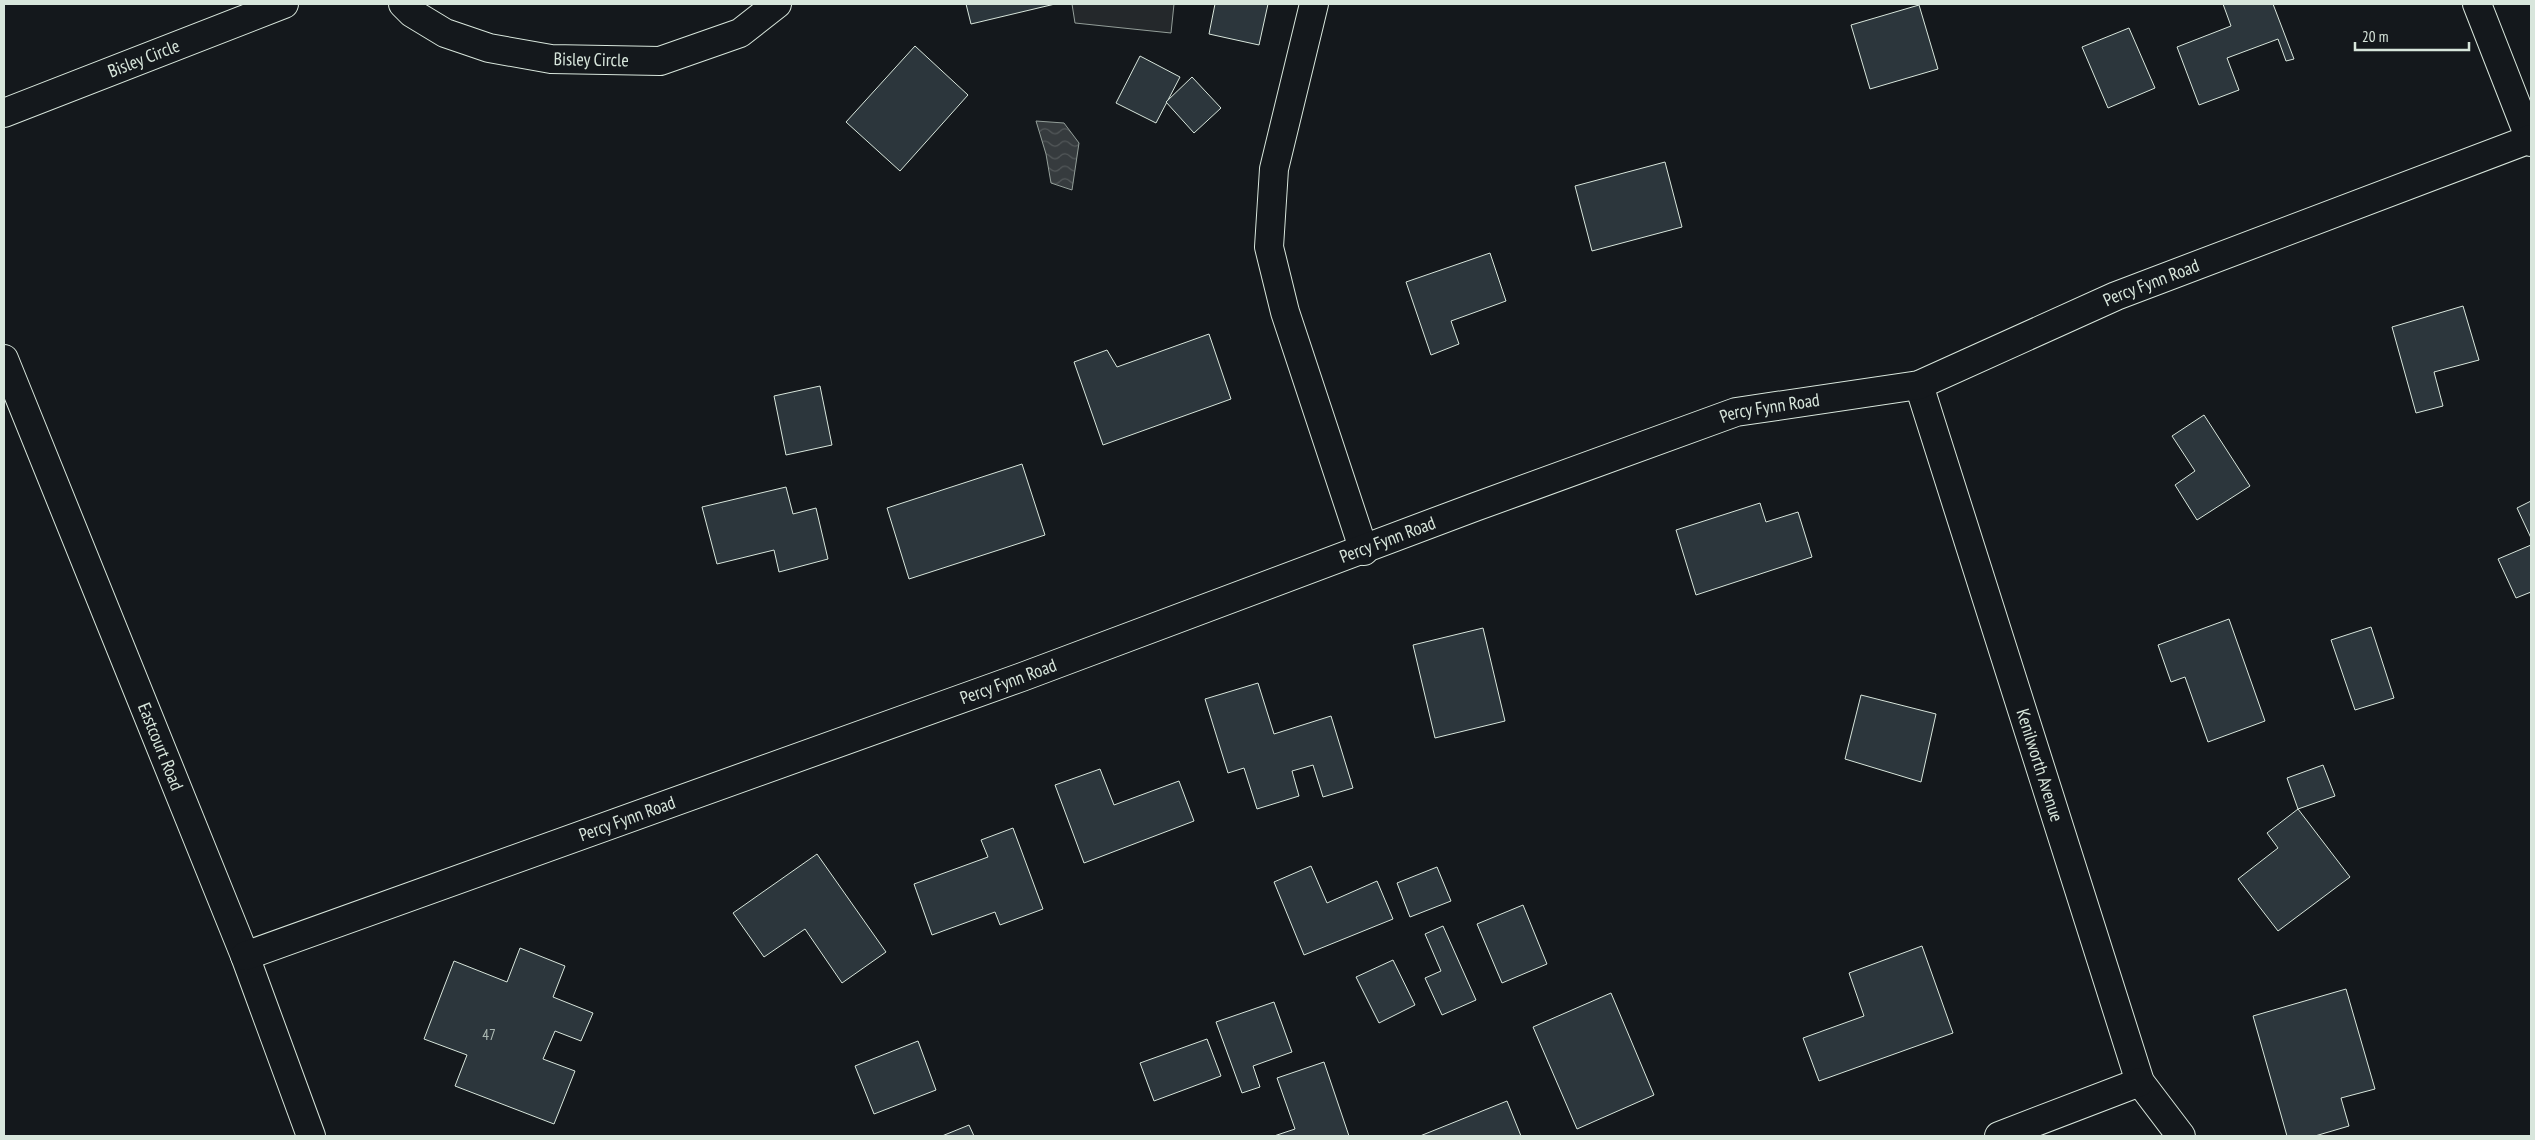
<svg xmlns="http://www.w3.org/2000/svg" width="2535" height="1140" font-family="'PT Sans Narrow',sans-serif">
  <defs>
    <pattern id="water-waves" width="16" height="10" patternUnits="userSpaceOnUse" patternTransform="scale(1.25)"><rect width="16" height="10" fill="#363b3e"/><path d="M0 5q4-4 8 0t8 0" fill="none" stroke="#525759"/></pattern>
  </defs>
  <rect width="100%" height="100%" fill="#14181c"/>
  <polygon fill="#24282b" stroke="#939e99" points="1072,4 1174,4 1171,33 1075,23"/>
  <polygon fill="url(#water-waves)" stroke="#939e99" points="1036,121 1064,123 1079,143 1072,190 1051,183 1046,154"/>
  <g fill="#2c363c" stroke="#d8e6dc">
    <polygon points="966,4 1055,4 971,24"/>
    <polygon points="1215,4 1268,4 1259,45 1209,34"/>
    <polygon points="2223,4 2273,4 2294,59 2286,61 2278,39 2227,58 2239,90 2199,105 2177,47 2231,26"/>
    <polygon points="1919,5 1938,69 1870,89 1851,25"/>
    <polygon points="2129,28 2155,88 2108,108 2082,47"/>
    <polygon points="915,46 968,95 900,171 846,122"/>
    <polygon points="1140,56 1180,77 1156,123 1116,103"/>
    <polygon points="1192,77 1221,108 1194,133 1166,102"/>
    <polygon points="1665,162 1682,227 1592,251 1575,186"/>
    <polygon points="1490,253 1506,301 1451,321 1459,344 1431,355 1406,282"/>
    <polygon points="2463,306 2479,360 2434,372 2443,406 2416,413 2392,327"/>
    <polygon points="1209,334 1231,399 1103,445 1074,362 1107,350 1117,367"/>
    <polygon points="820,386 832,445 786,455 774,396"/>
    <polygon points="2204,415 2250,486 2197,520 2175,485 2195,471 2172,436"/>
    <polygon points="1022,464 1045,535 909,579 887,508"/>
    <polygon points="786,487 793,514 816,508 828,559 779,572 774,550 717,564 702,507"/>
    <polygon points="2531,501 2531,538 2517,508"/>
    <polygon points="1760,503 1766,522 1798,512 1812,557 1696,595 1676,530"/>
    <polygon points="2531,545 2531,592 2516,598 2498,559"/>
    <polygon points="2229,619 2265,721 2208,742 2185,677 2171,682 2158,645"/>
    <polygon points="2371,627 2394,698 2355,710 2331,640"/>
    <polygon points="1483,628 1505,721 1435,738 1413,645"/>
    <polygon points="1258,683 1274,734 1331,716 1353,788 1323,797 1313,765 1292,771 1299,796 1257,809 1244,768 1228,773 1205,699"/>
    <polygon points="1861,695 1936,714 1921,782 1845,759"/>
    <polygon points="2323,765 2335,796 2298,809 2287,778"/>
    <polygon points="1100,769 1114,805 1179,781 1194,821 1084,863 1055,785"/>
    <polygon points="2298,809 2350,877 2278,931 2238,879 2278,848 2267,833"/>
    <polygon points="1013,828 1043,909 1000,925 995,912 932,935 914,884 988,857 981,840"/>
    <polygon points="817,854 886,952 842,983 805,929 764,957 733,913"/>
    <polygon points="1311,866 1327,903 1377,881 1393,919 1304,955 1274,882"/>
    <polygon points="1437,867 1451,901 1410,917 1397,883"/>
    <polygon points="1523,905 1547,964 1502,983 1477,924"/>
    <polygon points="1443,926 1476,1000 1442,1015 1425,978 1441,971 1425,934"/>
    <polygon points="1922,946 1953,1033 1819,1081 1803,1038 1864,1016 1849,973"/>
    <polygon points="520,948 565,966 553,997 593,1013 581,1041 555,1031 543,1059 575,1071 554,1124 455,1086 467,1055 424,1039 454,961 507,982"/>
    <polygon points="1393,960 1415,1005 1379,1023 1356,977"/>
    <polygon points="2346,989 2375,1089 2341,1098 2349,1126 2315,1136 2287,1136 2253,1016"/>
    <polygon points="1611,993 1654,1095 1577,1129 1533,1027"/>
    <polygon points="1274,1002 1292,1052 1253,1066 1260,1087 1242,1093 1216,1022"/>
    <polygon points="1207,1039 1221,1076 1154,1101 1140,1063"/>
    <polygon points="918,1041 936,1090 874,1114 855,1066"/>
    <polygon points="1324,1062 1349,1136 1274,1136 1295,1129 1277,1078"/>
    <polygon points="1507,1101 1521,1136 1420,1136"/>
    <polygon points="969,1125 974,1136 942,1136"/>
  </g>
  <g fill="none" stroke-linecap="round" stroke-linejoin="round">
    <g stroke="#d8e6dc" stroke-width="30">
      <g id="minor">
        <path id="s1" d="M 403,4 L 412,13 L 445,33 L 489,48 L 551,59 L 660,61 L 740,33 L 777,4"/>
        <polyline points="1314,4 1274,169 1269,247 1285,312 1364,551"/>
        <polyline points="2477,4 2531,142"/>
        <path id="s2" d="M 4,113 L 284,4"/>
        <path id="s3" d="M 4,359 L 245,956 L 311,1136"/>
        <path id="s4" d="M 1919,385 L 2140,1082 L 2181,1136"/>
        <path id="s5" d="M 245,956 L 1022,677 L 1475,507 L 1736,412 L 1919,385 L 2116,296 L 2530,139"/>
        <polyline points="1999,1136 2140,1082"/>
      </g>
    </g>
    <use href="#minor" stroke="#14181c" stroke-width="28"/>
  </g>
  <g text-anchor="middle" stroke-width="4" stroke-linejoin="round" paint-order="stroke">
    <g font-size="15" fill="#adbab4">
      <text x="489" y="1040">47</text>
    </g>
    <g font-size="18" fill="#d8e6dc" stroke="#14181c">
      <text dy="6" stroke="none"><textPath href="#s2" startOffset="150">Bisley Circle</textPath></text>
      <text dy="6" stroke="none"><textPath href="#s1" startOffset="201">Bisley Circle</textPath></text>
      <text dy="6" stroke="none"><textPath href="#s5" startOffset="2026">Percy Fynn Road</textPath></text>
      <text dy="6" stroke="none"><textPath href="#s5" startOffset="1621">Percy Fynn Road</textPath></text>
      <text dy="6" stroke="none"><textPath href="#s5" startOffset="1216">Percy Fynn Road</textPath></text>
      <text dy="6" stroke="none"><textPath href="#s5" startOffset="811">Percy Fynn Road</textPath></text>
      <text dy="6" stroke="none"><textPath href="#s3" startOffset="418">Eastcourt Road</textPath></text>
      <text dy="6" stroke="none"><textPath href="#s4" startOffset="399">Kenilworth Avenue</textPath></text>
      <text dy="6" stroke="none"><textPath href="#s5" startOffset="406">Percy Fynn Road</textPath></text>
    </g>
  </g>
  <rect width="2535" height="1140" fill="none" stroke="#d8e6dc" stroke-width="10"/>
  <path d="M2355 42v8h114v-8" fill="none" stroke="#d8e6dc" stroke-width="2.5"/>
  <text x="2362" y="42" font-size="15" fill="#d8e6dc" stroke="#14181c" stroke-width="4" paint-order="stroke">20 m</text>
</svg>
